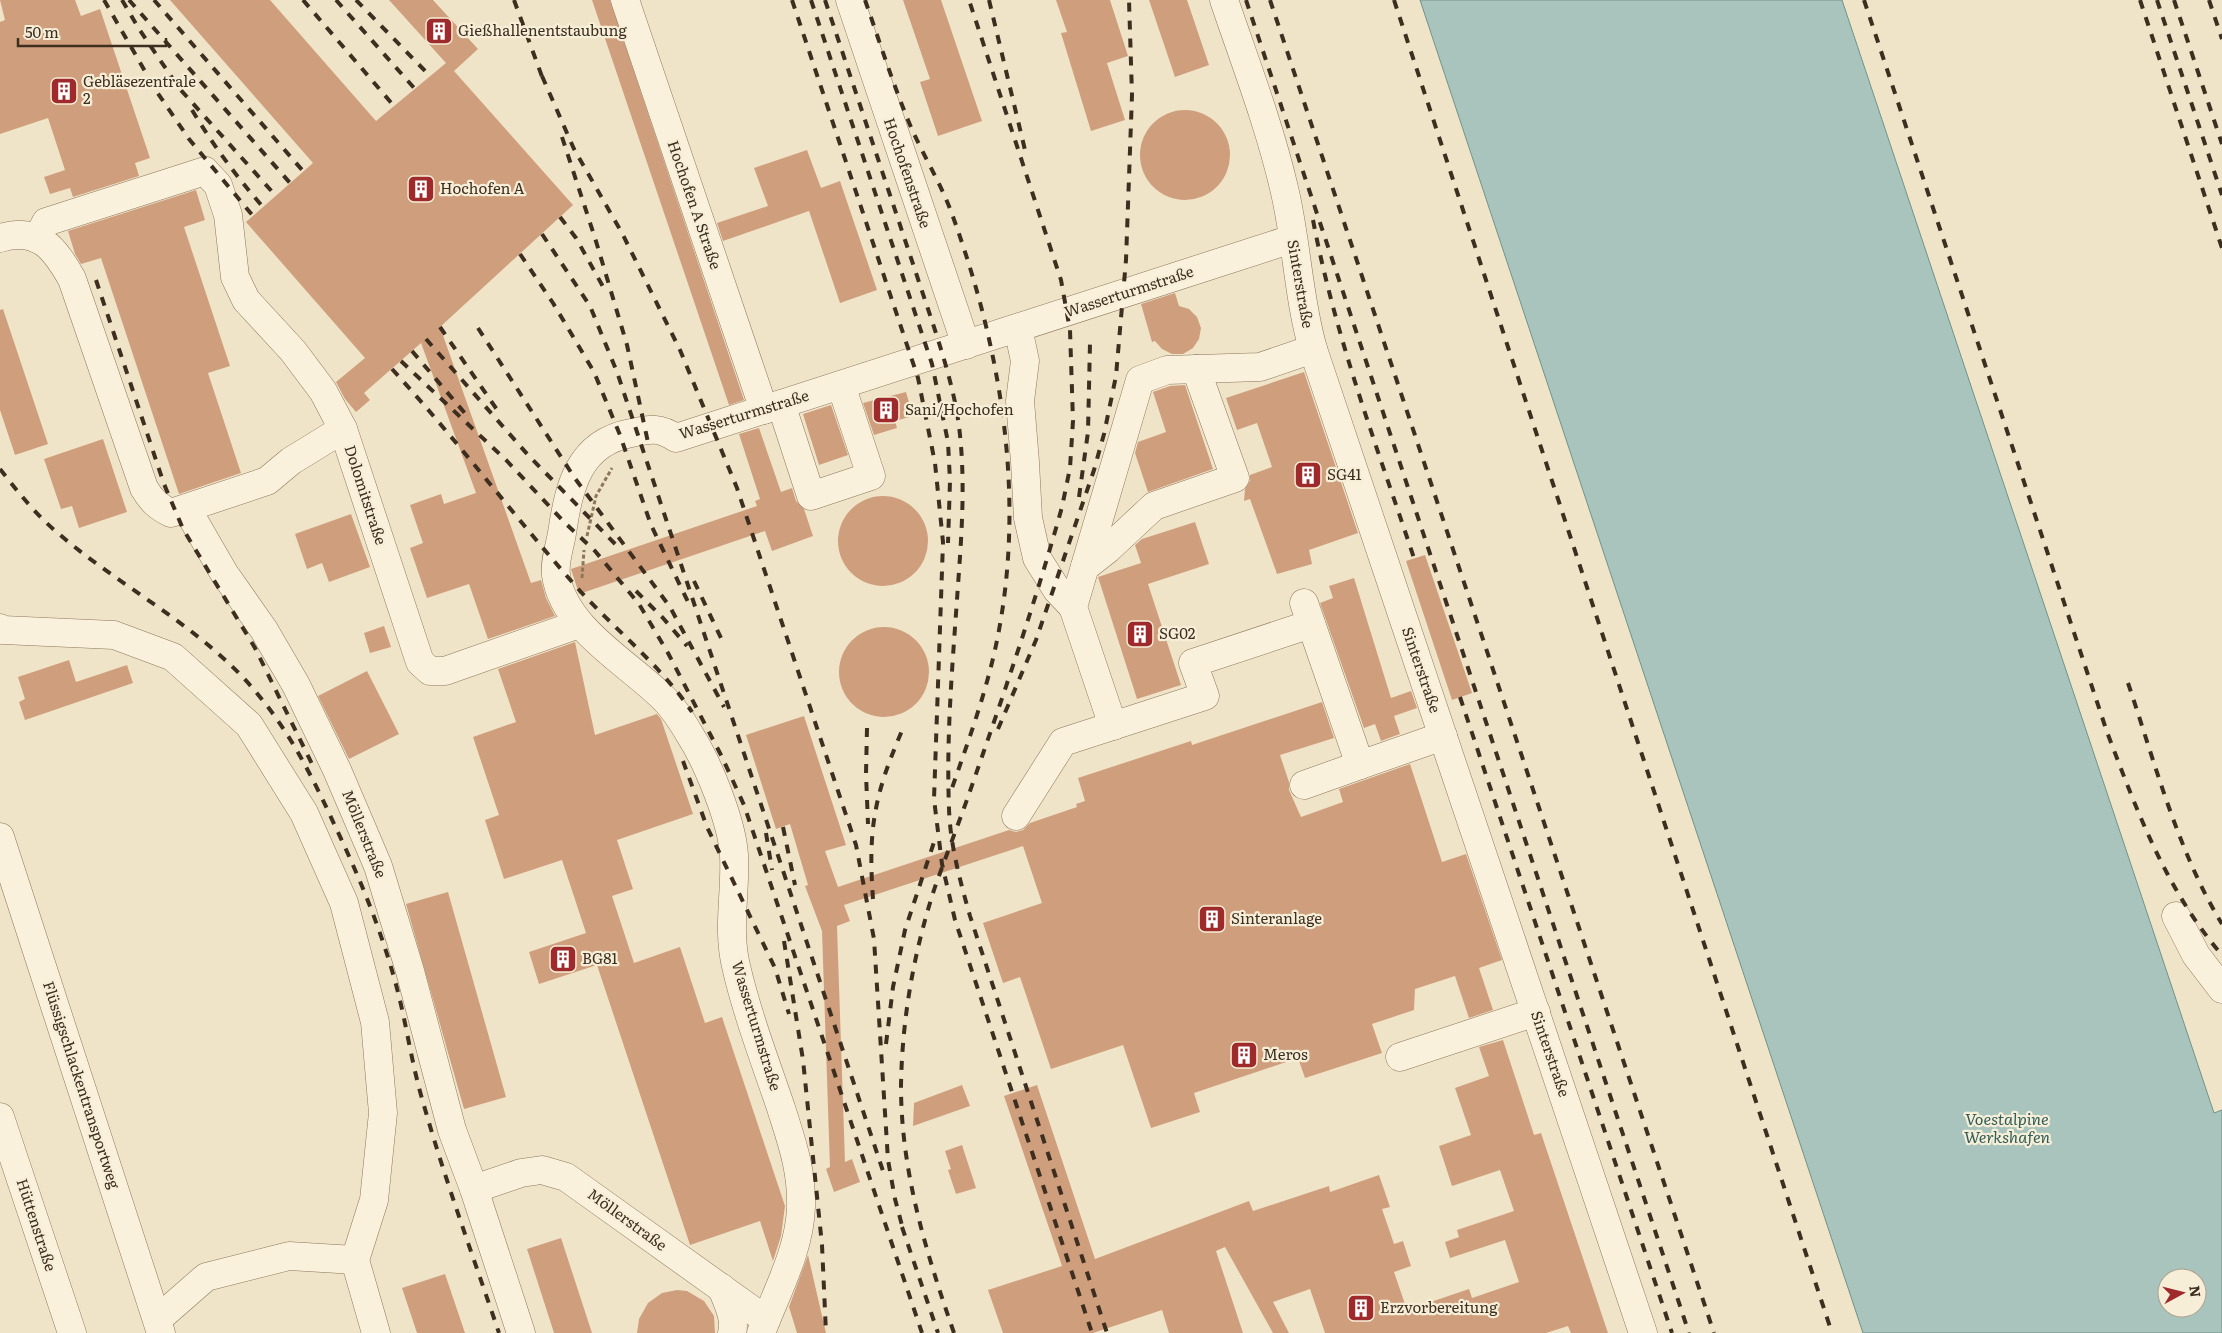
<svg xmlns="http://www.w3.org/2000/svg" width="2222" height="1333" font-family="Literata,serif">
  <rect width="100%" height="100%" fill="#f0e4c8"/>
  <path fill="#a9c4bc" stroke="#6f938a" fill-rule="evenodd" d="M 1420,0 L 1842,0 L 2214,1113 L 2222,1110 L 2222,1333 L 1863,1333 ZM 2167,1278 L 2197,1278 L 2197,1308 L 2167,1308 Z"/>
  <g fill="#cf9f7d">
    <polygon points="0,0 75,0 81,16 100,9 150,158 135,163 139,176 73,197 70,188 50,194 44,177 65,170 48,118 0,134 0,22 5,20"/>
    <polygon points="170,0 270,0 376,121 446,63 389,0 433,0 478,49 454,71 573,205 440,327 531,583 541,580 546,598 555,616 488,639 469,584 427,598 410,548 423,543 410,505 441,494 444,504 476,493 421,343 364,393 370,400 356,412 345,399 336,382 365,358 246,222 313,163"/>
    <polygon points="592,0 610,0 744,400 729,405"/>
    <polygon points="903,0 941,0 982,121 938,136 920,82 930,79"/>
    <polygon points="1056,0 1110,0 1128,56 1107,63 1125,120 1091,131 1061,33 1067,32"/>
    <polygon points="1149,0 1187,0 1209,65 1175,77"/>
    <circle cx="1185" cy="155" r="45"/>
    <polygon points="807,150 821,188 840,181 877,290 840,303 809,211 723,241 717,223 768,206 754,168"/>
    <polygon points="196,190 205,220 184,227 230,366 208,373 241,473 179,494 101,258 81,264 75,254 68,231"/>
    <polygon points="1175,293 1179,306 1189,309 1197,317 1201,328 1199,339 1193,348 1183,354 1172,354 1162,349 1155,341 1152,342 1141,304"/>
    <polygon points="3,309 48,444 15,455 0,410 0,310"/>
    <polygon points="1304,372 1358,533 1309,550 1312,564 1277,574 1250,499 1244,501 1245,489 1250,481 1250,475 1272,467 1257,423 1237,430 1226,398"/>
    <polygon points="1185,385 1213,469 1148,492 1135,453 1138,442 1166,432 1153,392 1170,386"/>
    <polygon points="906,392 913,416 895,421 897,428 874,435 863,403"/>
    <polygon points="831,405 848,455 819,465 803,414"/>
    <polygon points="759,428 781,492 792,488 796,501 804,509 813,536 772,551 765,531 579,594 571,569 757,506 755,501 760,499 739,434"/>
    <polygon points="103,439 127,512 79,528 72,506 61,509 44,459"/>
    <circle cx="883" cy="541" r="45"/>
    <polygon points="351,514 370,567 329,582 322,563 307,569 295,534"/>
    <polygon points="1195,522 1209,564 1148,584 1181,685 1137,699 1098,577 1141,563 1135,545 1142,539"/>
    <polygon points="1425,555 1472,693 1452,700 1406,561"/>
    <polygon points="1354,578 1391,698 1411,691 1417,708 1394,716 1400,734 1381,741 1375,724 1364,728 1320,603 1333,598 1329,586"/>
    <polygon points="384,626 391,647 370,653 364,633"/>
    <circle cx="884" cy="672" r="45"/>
    <polygon points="575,642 595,735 657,714 661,719 693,814 617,840 633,889 612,896 634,963 680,947 705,1023 722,1017 785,1206 781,1236 773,1261 760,1221 690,1245 597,965 539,984 529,952 586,933 562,860 504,879 485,820 499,815 473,737 516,722 498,669"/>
    <polygon points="69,660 76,682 127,665 133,683 25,720 19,702 25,699 18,677"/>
    <polygon points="367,671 399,734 349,759 318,696"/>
    <polygon points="1322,702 1334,738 1280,755 1289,782 1289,790 1301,817 1343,802 1339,789 1410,764 1442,862 1466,854 1502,960 1479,968 1493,1010 1469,1018 1455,976 1415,989 1414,1010 1372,1024 1382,1053 1305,1078 1298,1058 1194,1093 1200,1112 1151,1128 1123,1045 1051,1069 1020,977 1003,983 983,923 1042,903 1023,846 844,905 850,921 837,926 845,1162 852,1159 860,1182 834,1192 826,1169 830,1167 822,931 805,886 808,885 790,824 776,829 746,735 804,716 846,845 825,851 838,887 1009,830 1016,832 1023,830 1030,823 1077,807 1076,804 1085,801 1078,778 1191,741 1192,745"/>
    <polygon points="448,892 506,1097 464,1109 406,904"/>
    <polygon points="1503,1040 1534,1135 1541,1133 1608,1333 1571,1333 1568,1326 1546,1333 1325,1333 1310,1289 1273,1302 1289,1333 1273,1333 1225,1247 1216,1251 1243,1333 1169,1333 1162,1310 1093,1333 1003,1333 988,1290 1062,1266 1004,1096 1037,1085 1095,1259 1249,1201 1253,1211 1329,1186 1330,1192 1379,1175 1390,1207 1382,1209 1394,1244 1403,1241 1411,1266 1394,1272 1407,1310 1469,1289 1472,1298 1519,1282 1505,1240 1450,1258 1445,1242 1459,1237 1457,1230 1514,1211 1500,1170 1452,1186 1439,1146 1471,1135 1455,1088 1489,1076 1479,1047"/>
    <polygon points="962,1085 970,1106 913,1126 914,1103"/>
    <polygon points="962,1145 976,1188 956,1194 948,1170 951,1169 945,1151"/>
    <polygon points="561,1238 592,1333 554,1333 527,1249"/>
    <polygon points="808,1255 826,1333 797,1333 789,1307"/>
    <polygon points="445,1274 465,1333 417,1333 402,1288"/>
    <polygon points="677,1290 687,1291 704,1301 714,1316 715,1333 637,1333 639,1319 648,1303 662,1293"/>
  </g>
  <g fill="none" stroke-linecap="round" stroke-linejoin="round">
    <g stroke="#8d765c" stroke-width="29">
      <g id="minor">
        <polyline points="625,0 764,410"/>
        <polyline points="850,0 966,345"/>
        <path d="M 1224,0 C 1245,62 1269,124 1284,188 C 1297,242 1298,297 1313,349 L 1643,1333"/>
        <path d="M 0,238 C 39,226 55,249 72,279 L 144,488 C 151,500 158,507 171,513 L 267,481 L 291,461 L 343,429"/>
        <polyline points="37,239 46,222 205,171 218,185 228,215 235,277 246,300 293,351 323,391 343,429 420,662 430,671 445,671 579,624"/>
        <polyline points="1018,328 1025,361 1020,401 1025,462 1028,518 1037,558 1057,590 1073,607"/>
        <polyline points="781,404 811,496 871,476 841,385"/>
        <polyline points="187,509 224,573 264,630 296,685 337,770 378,866 410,971 452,1130 474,1189 521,1333"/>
        <polyline points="1085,567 1108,549 1154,506 1235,478 1196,369"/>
        <polyline points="1304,603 1360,765 1443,736"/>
        <polyline points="0,628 3,630 114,635 173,657 249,725 304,813 344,903 375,1022 383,1113 374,1200 355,1260 376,1333"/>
        <polyline points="1113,726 1073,607 1140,380 1167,370 1260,367 1313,349"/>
        <polyline points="1304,785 1360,765"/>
        <polyline points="1016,816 1063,742 1205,696 1193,663 1311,624"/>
        <polyline points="0,837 161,1333"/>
        <polyline points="2176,916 2196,955 2222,989"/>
        <polyline points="1400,1057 1536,1012"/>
        <polyline points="0,1117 72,1333"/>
        <polyline points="474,1189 521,1173 542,1170 566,1177 766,1320"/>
        <path d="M 722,1288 C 727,1302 736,1318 732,1333"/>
        <polyline points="158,1319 206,1277 289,1256 355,1260"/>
        <path d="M 761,1333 C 776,1293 800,1250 801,1207 C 802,1170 792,1143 781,1108 C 765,1061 747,1014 736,966 C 727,928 736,893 734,855 C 732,822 708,763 690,735 C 682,721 671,704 658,693 C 623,660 563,626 556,575 C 554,562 560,546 562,533 C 569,487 578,443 631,433 C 651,429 659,427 676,438 L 1292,239"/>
      </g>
    </g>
    <g stroke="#8d765c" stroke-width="3" stroke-dasharray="4 2.5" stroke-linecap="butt">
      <polyline points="587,536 596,496 612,468"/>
      <polyline points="582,578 584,550"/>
    </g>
    <use href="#minor" stroke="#faf1dc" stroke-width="28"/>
    <g stroke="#3d2e20" stroke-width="4" stroke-dasharray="9 9" stroke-linecap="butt">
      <polyline points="104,0 157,92 189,139 253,216"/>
      <polyline points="122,0 139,29 179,88 276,196"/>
      <polyline points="129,0 290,183"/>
      <polyline points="154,0 303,171"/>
      <polyline points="303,0 394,106"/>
      <polyline points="336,0 415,89"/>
      <polyline points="356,0 430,76"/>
      <polyline points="514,0 544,82"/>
      <polyline points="792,0 918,378 935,463 943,542 934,799 942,864 955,920 1092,1333"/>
      <polyline points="811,0 932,364 948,442 950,481 948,543"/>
      <path d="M 825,0 L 933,324 C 943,355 953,387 958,419 C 966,474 962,530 958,585 C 953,659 946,734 949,808 C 950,844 960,881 970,916 L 1107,1333"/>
      <path d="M 865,0 C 879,40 892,81 908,120 C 921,152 940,181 952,214 C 1000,346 1025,490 999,630 C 989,685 970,736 952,788"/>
      <polyline points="989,0 1025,150"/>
      <polyline points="1246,0 1689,1333"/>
      <polyline points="1270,0 1714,1333"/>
      <polyline points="1394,0 1832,1333"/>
      <path d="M 1864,0 L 2107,732 C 2137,811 2166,890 2222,955"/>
      <polyline points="2140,0 2222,248"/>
      <polyline points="2157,0 2222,195"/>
      <polyline points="2174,0 2222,144"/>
      <polyline points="2209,0 2222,39"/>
      <polyline points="542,76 574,149 622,233 680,350 737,488 856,845 874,939 888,1160 895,1199 904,1233"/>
      <path d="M 192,110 C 213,145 236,176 263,207"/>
      <polyline points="562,137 595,238 627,345 649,447"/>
      <polyline points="560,217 576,238 606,292"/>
      <path d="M 1313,220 C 1335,336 1377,447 1414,558"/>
      <polyline points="542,234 590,306 617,372 885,1177"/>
      <polyline points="520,254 553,303 594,372 620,435 651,525 689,604"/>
      <polyline points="96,280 164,484 183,529 255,648 313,766"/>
      <polyline points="440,327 500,414"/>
      <polyline points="478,328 574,477 670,607 724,707"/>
      <polyline points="426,339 528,455 620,549"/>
      <polyline points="412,351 469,418"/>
      <polyline points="401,361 507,461 565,523 595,551 639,604 668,653 722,757 744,805 922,1333"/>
      <path d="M 392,369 C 458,441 516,519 581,592 C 618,632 661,666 692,712"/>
      <path d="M 0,469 C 18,492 36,515 59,534 C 124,590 206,629 260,697 C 292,736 314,780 335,826 C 359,876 380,927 395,981 C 406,1020 411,1062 423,1102 C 445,1180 473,1256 499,1333"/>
      <polyline points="1079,497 1088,432 1090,343"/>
      <polyline points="694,581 721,638"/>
      <polyline points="636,591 663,618 687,646"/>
      <path d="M 2128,683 C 2155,763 2178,852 2222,924"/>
      <polyline points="1460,697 1672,1333"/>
      <polyline points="867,728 866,774 868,824"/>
      <polyline points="998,729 1036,640 1094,470 1104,434 1116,376 1126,260 1132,95 1129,0"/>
      <polyline points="683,761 707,827 775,968 789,1014"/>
      <polyline points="783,827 795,885"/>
      <polyline points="766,833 772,870"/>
      <path d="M 873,899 C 871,871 870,842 875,814 C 880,783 892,754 904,726"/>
      <polyline points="784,941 803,1060 822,1245 826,1333"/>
      <polyline points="886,1044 893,987 905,930 936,836"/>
      <polyline points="902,1227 938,1333"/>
      <path d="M 954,1333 C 926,1252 901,1172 901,1086 C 902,1018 914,951 935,887 C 946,856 958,825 969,794 C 1002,699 1035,604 1062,507 L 1070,468 L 1073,421 L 1070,330 L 1061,280 L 969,0"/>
    </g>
  </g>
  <defs>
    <g id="building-square" transform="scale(1.4375)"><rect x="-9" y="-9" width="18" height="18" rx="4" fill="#9e2a2b" stroke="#f7eed8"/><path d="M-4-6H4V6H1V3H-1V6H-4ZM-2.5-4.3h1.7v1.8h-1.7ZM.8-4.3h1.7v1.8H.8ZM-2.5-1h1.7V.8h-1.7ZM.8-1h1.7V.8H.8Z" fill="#fff"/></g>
  </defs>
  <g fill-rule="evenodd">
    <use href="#building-square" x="439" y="31"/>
    <use href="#building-square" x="64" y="91"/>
    <use href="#building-square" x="421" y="189"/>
    <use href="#building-square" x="886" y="410"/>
    <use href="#building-square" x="1308" y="475"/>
    <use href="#building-square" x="1140" y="634"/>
    <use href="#building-square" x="1212" y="919"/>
    <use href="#building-square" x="563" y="959"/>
    <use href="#building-square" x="1244" y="1055"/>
    <use href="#building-square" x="1361" y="1308"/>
  </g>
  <g text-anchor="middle" stroke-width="4.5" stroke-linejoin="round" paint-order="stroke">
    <g font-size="15" fill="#3d2e20" stroke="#f7eed8" text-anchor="start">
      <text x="458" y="36">Gießhallenentstaubung</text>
      <text x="83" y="87">Gebläsezentrale<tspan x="83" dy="17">2</tspan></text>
      <text x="440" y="194">Hochofen A</text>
      <text x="905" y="415">Sani/Hochofen</text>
      <text x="1327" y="480">SG41</text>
      <text x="1159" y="639">SG02</text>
      <text x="1231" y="924">Sinteranlage</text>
      <text x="582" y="964">BG81</text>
      <text x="1263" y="1060">Meros</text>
      <text x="1380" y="1313">Erzvorbereitung</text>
    </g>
    <g font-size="15" fill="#3d2e20" stroke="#f7eed8">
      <text transform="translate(907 173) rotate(71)" y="5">Hochofenstraße</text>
      <text transform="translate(694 205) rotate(71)" y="5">Hochofen A Straße</text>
      <text transform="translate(1300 284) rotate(80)" y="5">Sinterstraße</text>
      <text transform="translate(1129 292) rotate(-18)" y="5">Wasserturmstraße</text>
      <text transform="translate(744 415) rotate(-17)" y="5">Wasserturmstraße</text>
      <text transform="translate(365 495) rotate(72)" y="5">Dolomitstraße</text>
      <text transform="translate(1421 670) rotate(71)" y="5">Sinterstraße</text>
      <text transform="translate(364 834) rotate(68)" y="5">Möllerstraße</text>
      <text transform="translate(756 1026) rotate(73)" y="5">Wasserturmstraße</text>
      <text transform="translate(1550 1054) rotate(71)" y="5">Sinterstraße</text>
      <text transform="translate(81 1085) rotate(72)" y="5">Flüssigschlackentransportweg</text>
      <text transform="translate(627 1220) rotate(36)" y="5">Möllerstraße</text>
      <text transform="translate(36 1225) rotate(72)" y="5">Hüttenstraße</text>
    </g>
    <g font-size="16" font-style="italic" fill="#2f5d5a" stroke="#f7eed8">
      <text x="2007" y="1125">Voestalpine<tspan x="2007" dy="18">Werkshafen</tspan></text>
    </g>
  </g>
  <g transform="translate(2182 1293) rotate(83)"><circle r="24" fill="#f7eed8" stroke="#ada18e"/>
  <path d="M0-4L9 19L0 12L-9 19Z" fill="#9e2a2b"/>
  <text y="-8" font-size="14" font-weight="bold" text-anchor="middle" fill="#3d2e20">N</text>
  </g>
  <path d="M18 38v8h148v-8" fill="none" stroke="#3d2e20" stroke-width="2.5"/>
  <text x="25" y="38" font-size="15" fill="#3d2e20" stroke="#f7eed8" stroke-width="4" paint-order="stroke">50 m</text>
</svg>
